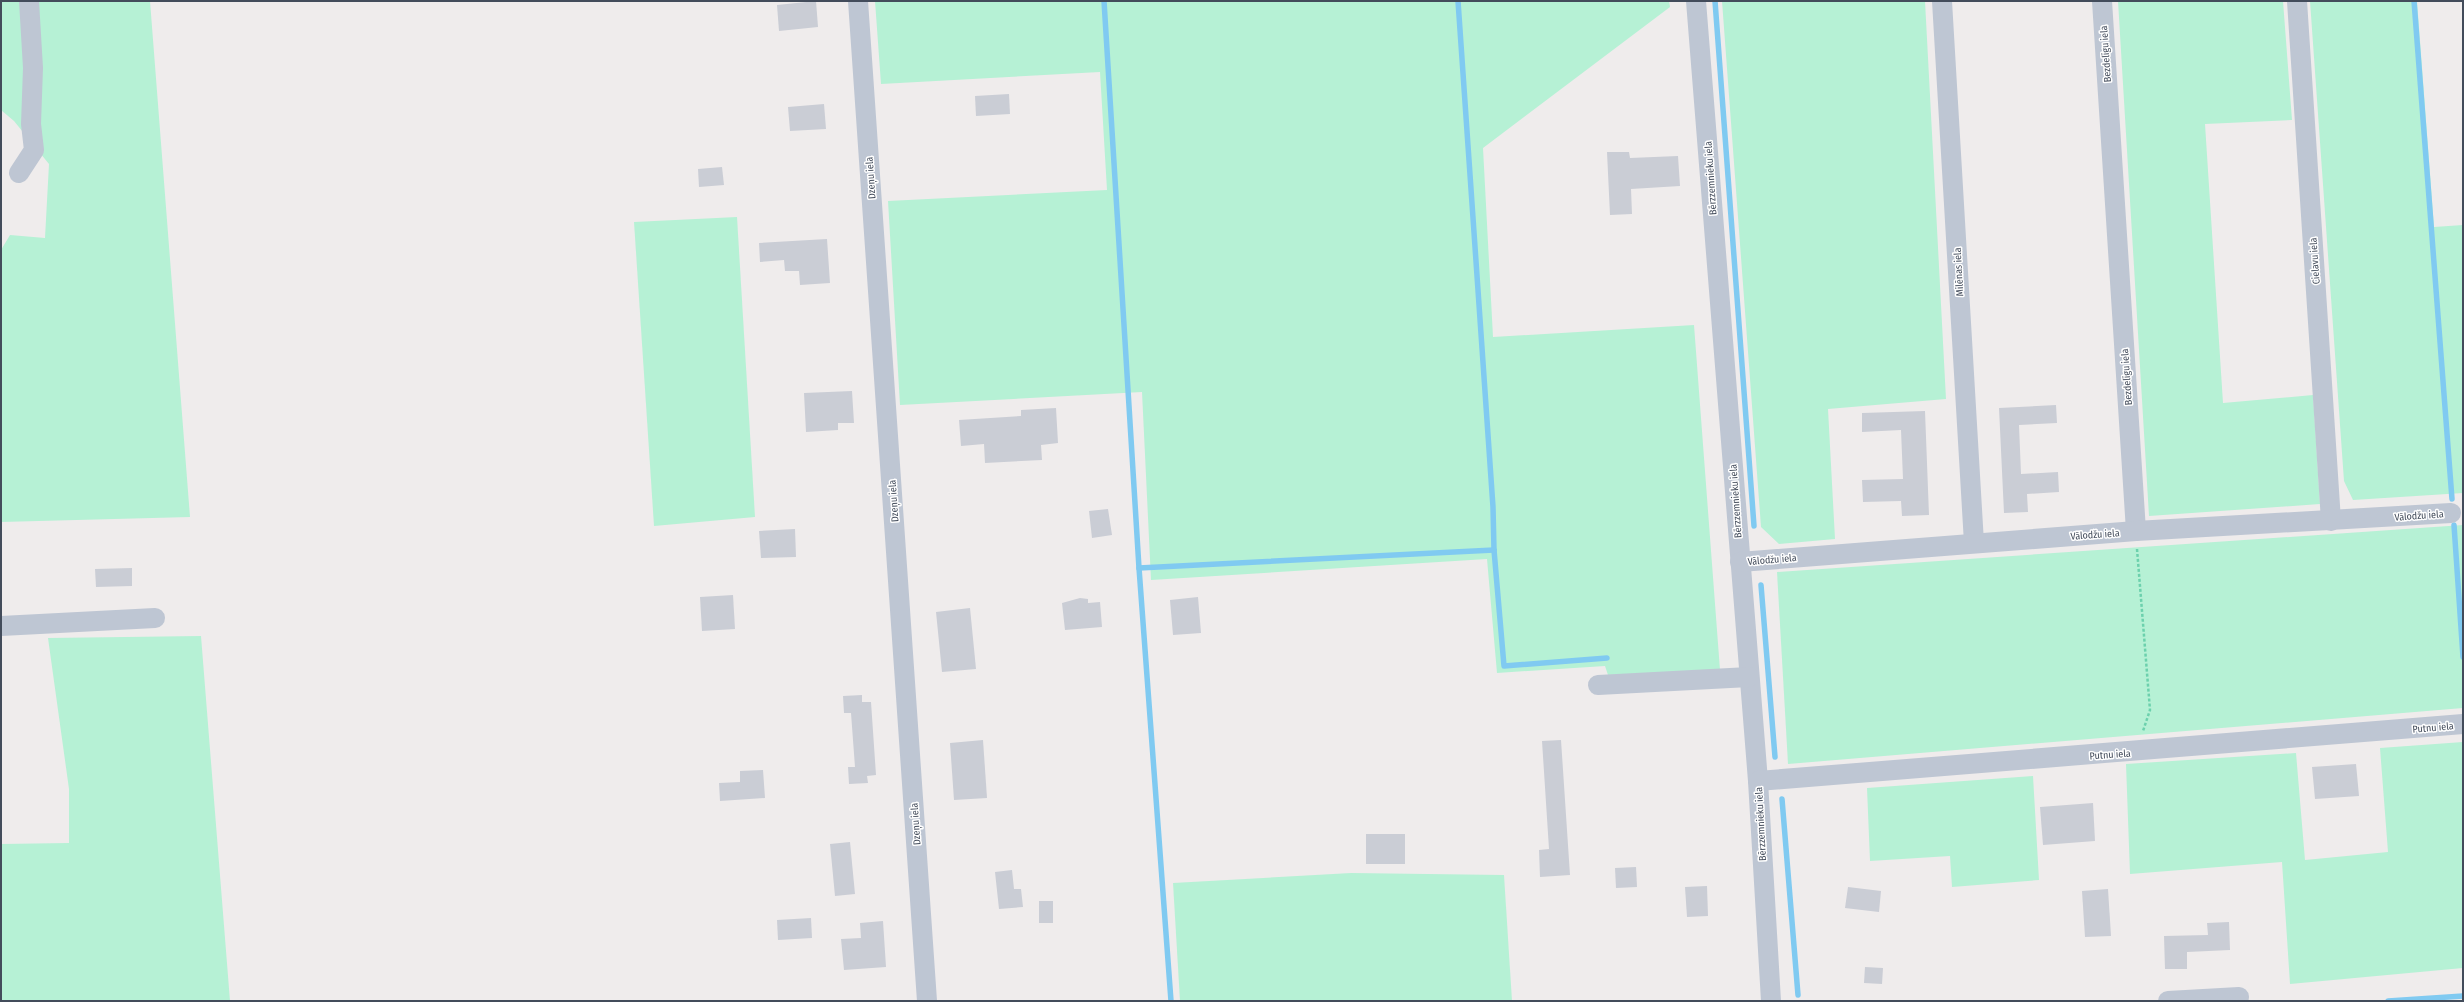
<svg xmlns="http://www.w3.org/2000/svg" width="2464" height="1002" font-family="'Fira Sans Condensed',sans-serif">
  <rect width="100%" height="100%" fill="#efecec"/>
  <g fill="#b6f1d5">
    <polygon points="1,1 150,1 190,517 1,522 1,250 10,235 45,238 49,164 14,121 1,110"/>
    <polygon points="875,1 1669,1 1670,7 1483,148 1493,337 1694,325 1720,670 1608,675 1605,666 1497,673 1487,559 1151,580 1142,392 900,405 888,201 1107,190 1100,72 881,84"/>
    <polygon points="1722,1 1925,1 1946,399 1828,409 1835,539 1779,544 1761,527"/>
    <polygon points="2118,1 2283,1 2292,120 2205,124 2223,403 2313,395 2320,504 2149,516"/>
    <polygon points="2310,1 2417,1 2434,227 2463,225 2463,493 2353,500 2344,481"/>
    <polygon points="737,217 755,517 654,526 634,222"/>
    <polygon points="2463,525 2463,708 1788,764 1777,572"/>
    <polygon points="201,636 230,1001 1,1001 1,844 69,843 69,789 48,638"/>
    <polygon points="2463,742 2463,968 2290,984 2282,862 2130,874 2126,764 2296,753 2305,860 2388,852 2380,748"/>
    <polygon points="2033,776 2039,880 1952,887 1950,856 1870,861 1867,788"/>
    <polygon points="1351,873 1504,875 1512,1001 1180,1001 1173,883"/>
  </g>
  <g fill="none" stroke-linecap="round" stroke-linejoin="round">
    <g stroke="#80caf1" stroke-width="5.5">
      <polyline points="1104,1 1139,568 1171,1001"/>
      <polyline points="1458,1 1493,507 1494,550 1504,666 1607,658"/>
      <polyline points="1715,1 1754,526"/>
      <polyline points="2414,1 2452,499"/>
      <polyline points="2454,525 2463,657"/>
      <polyline points="1139,568 1494,550"/>
      <polyline points="1761,585 1775,757"/>
      <polyline points="1782,799 1798,995"/>
      <polyline points="2388,1001 2463,996"/>
    </g>
  </g>
  <g fill="#cacdd5">
    <polygon points="816,1 818,27 779,31 777,5"/>
    <polygon points="1009,94 1010,114 976,116 975,96"/>
    <polygon points="824,104 826,129 790,131 788,107"/>
    <polygon points="1607,152 1629,152 1630,158 1678,156 1680,186 1631,189 1632,214 1610,215"/>
    <polygon points="722,167 724,185 699,187 698,169"/>
    <polygon points="827,239 830,283 800,285 799,271 785,271 784,260 760,262 759,243"/>
    <polygon points="852,391 854,423 838,423 838,430 806,432 804,393"/>
    <polygon points="2056,405 2057,423 2019,425 2021,474 2058,472 2059,492 2027,494 2028,512 2004,513 1999,408"/>
    <polygon points="1056,408 1058,443 1041,445 1042,460 985,463 984,444 961,446 959,420 1021,416 1021,410"/>
    <polygon points="1925,411 1929,515 1902,516 1901,501 1863,502 1862,480 1903,479 1901,430 1862,432 1862,413"/>
    <polygon points="1108,509 1112,535 1092,538 1089,511"/>
    <polygon points="795,529 796,557 761,558 759,531"/>
    <polygon points="132,568 132,586 96,587 95,569"/>
    <polygon points="733,595 735,629 702,631 700,597"/>
    <polygon points="1198,597 1201,633 1173,635 1170,600"/>
    <polygon points="1080,598 1088,599 1088,603 1100,602 1102,627 1065,630 1062,603"/>
    <polygon points="970,608 976,669 942,672 936,612"/>
    <polygon points="862,695 862,702 871,702 876,775 867,776 868,783 849,784 848,767 855,767 851,713 844,713 843,696"/>
    <polygon points="983,740 987,798 954,800 950,743"/>
    <polygon points="1561,740 1570,875 1540,877 1539,850 1549,849 1542,741"/>
    <polygon points="2356,764 2359,796 2315,799 2312,767"/>
    <polygon points="763,770 765,798 720,801 719,783 740,782 740,771"/>
    <polygon points="2093,803 2095,841 2043,845 2040,807"/>
    <rect x="1366" y="834" width="39" height="30"/>
    <polygon points="850,842 855,894 835,896 830,844"/>
    <polygon points="1636,867 1637,887 1616,888 1615,868"/>
    <polygon points="1012,870 1014,889 1021,889 1023,907 999,909 995,872"/>
    <polygon points="1707,886 1708,916 1687,917 1685,887"/>
    <polygon points="1848,887 1881,891 1879,912 1845,908"/>
    <polygon points="2108,889 2111,936 2085,937 2082,891"/>
    <rect x="1039" y="901" width="14" height="22"/>
    <polygon points="811,918 812,938 778,940 777,920"/>
    <polygon points="883,921 886,967 844,970 841,939 861,938 860,923"/>
    <polygon points="2229,922 2230,950 2187,952 2187,969 2165,969 2164,936 2208,935 2207,923"/>
    <polygon points="1865,967 1883,968 1882,984 1864,983"/>
  </g>
  <g fill="none" stroke-linecap="round" stroke-linejoin="round">
    <polyline stroke="#6cd1ad" stroke-width="2.5" stroke-dasharray="3 2" stroke-linecap="butt" points="2137,549 2150,710 2143,731"/>
    <g stroke="#bec6d3" stroke-width="20">
      <polyline points="858,1 927,1001"/>
      <polyline points="1696,1 1758,781 1771,1001"/>
      <polyline points="1942,1 1974,543"/>
      <polyline points="2102,1 2136,531"/>
      <polyline points="2297,1 2331,521"/>
      <polyline points="19,173 34,150 31,124 33,68 29,1"/>
      <polyline points="1740,562 2136,531 2451,513"/>
      <polyline points="1,626 155,618"/>
      <polyline points="1598,685 1749,677"/>
      <polyline points="1758,781 2463,724"/>
      <polyline points="2168,1001 2239,997"/>
    </g>
  </g>
  <g text-anchor="middle" stroke-width="3" stroke-linejoin="round" paint-order="stroke">
    <g font-size="10" fill="#434c5b" stroke="#fff">
      <text transform="translate(2105 54) rotate(-94)" y="4">Bezdelīgu iela</text>
      <text transform="translate(870 178) rotate(-94)" y="4">Dzeņu iela</text>
      <text transform="translate(1710 178) rotate(-94)" y="4">Bērzzemnieku iela</text>
      <text transform="translate(2314 261) rotate(-94)" y="4">Cielavu iela</text>
      <text transform="translate(1958 272) rotate(-93)" y="4">Milēnas iela</text>
      <text transform="translate(2126 377) rotate(-94)" y="4">Bezdelīgu iela</text>
      <text transform="translate(893 501) rotate(-94)" y="4">Dzeņu iela</text>
      <text transform="translate(1735 501) rotate(-94)" y="4">Bērzzemnieku iela</text>
      <text transform="translate(2419 515) rotate(-4)" y="4">Vālodžu iela</text>
      <text transform="translate(2095 534) rotate(-4)" y="4">Vālodžu iela</text>
      <text transform="translate(1772 559) rotate(-5)" y="4">Vālodžu iela</text>
      <text transform="translate(2433 727) rotate(-5)" y="4">Putnu iela</text>
      <text transform="translate(2110 754) rotate(-4)" y="4">Putnu iela</text>
      <text transform="translate(915 824) rotate(-94)" y="4">Dzeņu iela</text>
      <text transform="translate(1760 824) rotate(-93)" y="4">Bērzzemnieku iela</text>
    </g>
  </g>
  <rect width="2464" height="1002" fill="none" stroke="#434c5b" stroke-width="4"/>
</svg>
